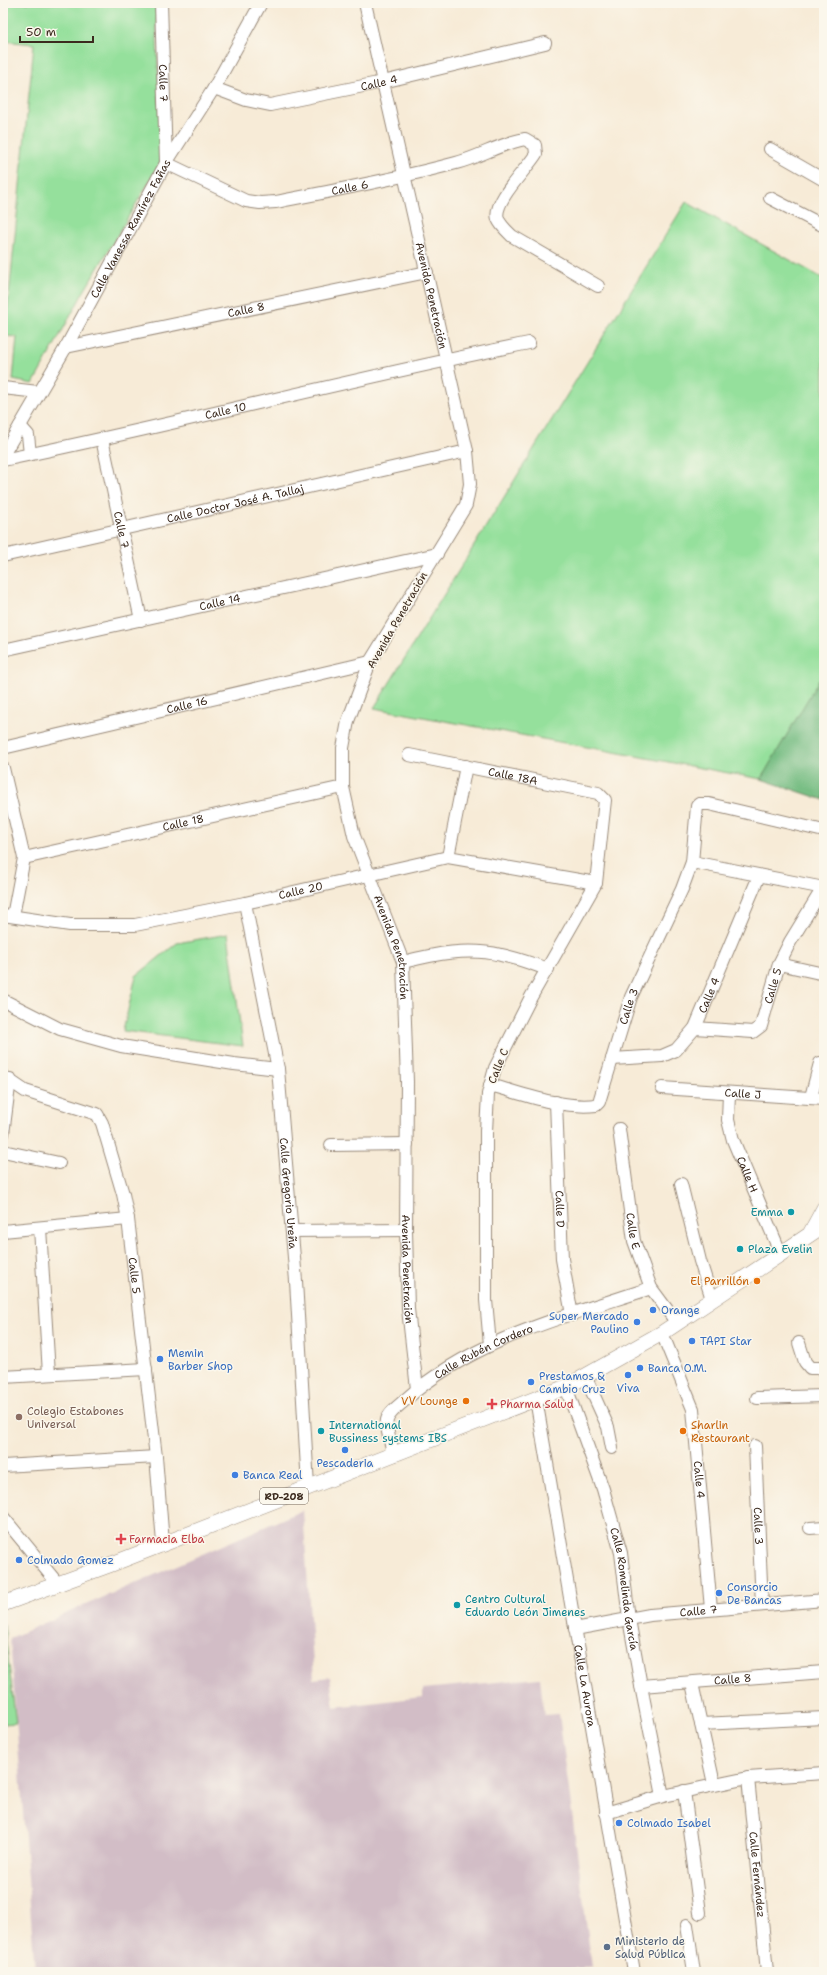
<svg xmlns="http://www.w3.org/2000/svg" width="827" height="1975" font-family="'Shantell Sans',sans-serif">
  <rect width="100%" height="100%" fill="#fbf7ec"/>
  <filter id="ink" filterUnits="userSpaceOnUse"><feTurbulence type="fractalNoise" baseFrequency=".025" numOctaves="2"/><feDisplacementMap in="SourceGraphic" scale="8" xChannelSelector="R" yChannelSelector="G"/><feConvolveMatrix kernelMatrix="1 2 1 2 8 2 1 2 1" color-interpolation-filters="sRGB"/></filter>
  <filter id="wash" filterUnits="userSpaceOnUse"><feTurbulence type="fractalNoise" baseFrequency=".012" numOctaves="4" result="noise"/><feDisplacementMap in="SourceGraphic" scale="16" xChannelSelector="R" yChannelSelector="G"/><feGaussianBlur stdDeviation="0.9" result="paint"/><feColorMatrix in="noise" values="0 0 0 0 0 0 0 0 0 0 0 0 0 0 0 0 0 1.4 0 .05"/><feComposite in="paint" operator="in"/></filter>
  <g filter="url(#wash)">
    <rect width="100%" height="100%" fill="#f7ebd7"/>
    <polygon fill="#d2bdc6" points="303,1510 314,1679 330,1677 334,1707 423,1697 423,1689 540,1678 544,1715 559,1714 592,1967 536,1972 35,1972 10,1638"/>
    <g fill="#95e09c" stroke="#68855d">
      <polygon points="3,3 156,3 161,162 83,293 33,384 13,380 17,337 5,336 34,44 3,41"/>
      <polygon points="686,202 824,279 824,682 819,681 761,779 374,708"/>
      <polygon points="228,934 243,1046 123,1031 136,976 177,943"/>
      <polygon points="4,1625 16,1723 3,1724 3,1626"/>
    </g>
    <polygon fill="#78be84" stroke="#5a7451" points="819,680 824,682 824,800 761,779"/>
  </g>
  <g filter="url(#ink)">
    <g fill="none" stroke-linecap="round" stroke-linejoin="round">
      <g stroke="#998a7a" stroke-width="14">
        <g id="minor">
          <path id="s1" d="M 161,3 L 166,163 L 246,201 L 260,203 L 276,202 C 337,190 397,179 456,163 C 480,157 501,143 525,139 L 535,145 L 536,154 C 527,169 492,202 498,219 C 501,226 507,231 512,236 L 598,286"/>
          <path id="s2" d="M 365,3 L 467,451 L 470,484 L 466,505 L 370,662 L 348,721 L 343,748 L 343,787 L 354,836 L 403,962 L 407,1082 L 406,1230 L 408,1309 L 417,1389"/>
          <path id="s3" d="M 214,88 L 246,100 L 270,105 L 383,82 L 545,43"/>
          <polyline points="770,149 824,180"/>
          <polyline points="770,198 824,226"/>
          <path id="s4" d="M 66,347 L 427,272"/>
          <polyline points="3,388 38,392"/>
          <polyline points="20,426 28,435 30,454"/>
          <path id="s5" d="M 102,439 L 141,620"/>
          <path id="s6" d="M 3,455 L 66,347 L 166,163 L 214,88 L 261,3"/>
          <path id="s7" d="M 3,460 C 179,424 353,378 529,343"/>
          <path id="s8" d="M 3,556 L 467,451"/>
          <path id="s9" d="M 3,650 L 437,554"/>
          <path id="s10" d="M 3,748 L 370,662"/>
          <path id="s11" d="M 409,755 L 598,793 L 605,800 L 596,883 L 531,997 L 495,1068 L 488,1094 L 486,1131 L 486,1300 L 490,1345"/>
          <polyline points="3,768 24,858 13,916"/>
          <polyline points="448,857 466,766"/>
          <path id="s12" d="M 24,858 L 343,787"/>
          <polyline points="692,862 824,888"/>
          <path id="s13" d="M 245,903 L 278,1069 L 296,1281 L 308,1486"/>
          <path id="s14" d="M 3,915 L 70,925 L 135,925 L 245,903 L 448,857 L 596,883"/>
          <path d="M 403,962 C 435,954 468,947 501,955 C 517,958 532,964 548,969"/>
          <polyline points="779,964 824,974"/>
          <polyline points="3,1000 60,1029 121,1046 234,1064 278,1069"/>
          <path id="s15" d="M 695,1028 L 753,1032 L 761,1026 L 779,964 L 790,942 L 823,888"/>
          <path id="s16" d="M 612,1059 L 662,1056 L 676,1050 L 695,1028 L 759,876"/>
          <path id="s17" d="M 3,1076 L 25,1091 L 97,1114 L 102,1123 L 123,1194 L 128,1219 L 156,1457 L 163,1543"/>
          <path id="s18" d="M 490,1085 C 524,1094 561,1109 596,1105 L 599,1102 L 631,997 L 682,889 L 692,862 L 697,806 L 699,804 L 709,804 L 824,831"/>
          <path id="s19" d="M 662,1088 L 824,1099"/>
          <path id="s20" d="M 729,1093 L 728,1120 L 733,1140 L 780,1252"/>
          <polyline points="811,1097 820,1063"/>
          <path id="s21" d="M 556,1102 L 562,1259 L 572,1315"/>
          <path id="s22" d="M 619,1129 L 634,1241 L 651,1288 L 677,1323"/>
          <polyline points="3,1134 10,1079"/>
          <polyline points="331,1145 407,1144"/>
          <polyline points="3,1151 59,1163"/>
          <polyline points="681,1184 700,1261 712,1299"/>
          <polyline points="40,1228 49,1374"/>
          <polyline points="3,1231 128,1219"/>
          <polyline points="292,1231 406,1230"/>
          <path id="s23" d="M 662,1333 L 693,1409 L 711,1609"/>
          <polyline points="799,1343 805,1362 810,1368 824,1368"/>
          <polyline points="585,1376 608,1427 612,1448"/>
          <polyline points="3,1377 146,1369"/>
          <path id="s24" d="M 566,1387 L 603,1489 L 621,1553 L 629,1619 L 641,1686 L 663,1796"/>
          <polyline points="757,1398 824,1396"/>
          <path id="s25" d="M 536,1399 L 634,1972"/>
          <path id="s26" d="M 755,1446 L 762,1605"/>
          <path id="s27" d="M 394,1455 C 392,1447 385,1427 387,1420 C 389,1412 400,1405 405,1400 C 473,1339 567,1316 651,1288"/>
          <polyline points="3,1466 156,1457"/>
          <polyline points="3,1517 58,1584"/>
          <polyline points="810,1528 824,1527"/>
          <path id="s28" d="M 575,1629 L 650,1615 L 824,1600"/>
          <polyline points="692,1683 714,1784"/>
          <path id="s29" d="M 641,1686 L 824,1672"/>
          <polyline points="701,1724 824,1718"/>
          <path id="s30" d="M 748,1778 L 767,1972"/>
          <polyline points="684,1791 700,1913"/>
          <polyline points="606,1813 663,1796 748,1778 824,1773"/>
          <polyline points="687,1925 694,1972"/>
        </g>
      </g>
      <g stroke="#998a7a" stroke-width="16">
        <g id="major">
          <polyline points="811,1232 824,1208"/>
          <polyline points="3,1604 112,1564 566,1387 662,1333 824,1225"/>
        </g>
      </g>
      <use href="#minor" stroke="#fff" stroke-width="12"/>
      <use href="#major" stroke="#fff" stroke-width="15"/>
    </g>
  </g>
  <g fill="#0f9aa8" stroke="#fbf7ec" stroke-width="1.5">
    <circle cx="791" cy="1212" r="4"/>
    <circle cx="740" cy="1249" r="4"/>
    <circle cx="321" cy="1431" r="4"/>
    <circle cx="457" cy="1605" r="4"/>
  </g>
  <g fill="#e8710a" stroke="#fbf7ec" stroke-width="1.5">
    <circle cx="757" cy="1281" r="4"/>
    <circle cx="466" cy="1401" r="4"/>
    <circle cx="683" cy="1431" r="4"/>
  </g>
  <g fill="#3f7fe0" stroke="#fbf7ec" stroke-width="1.5">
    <circle cx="653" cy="1310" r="4"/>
    <circle cx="637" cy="1322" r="4"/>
    <circle cx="692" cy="1341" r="4"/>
    <circle cx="160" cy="1359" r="4"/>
    <circle cx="640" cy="1368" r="4"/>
    <circle cx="628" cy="1375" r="4"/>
    <circle cx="531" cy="1382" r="4"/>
    <circle cx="345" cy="1450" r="4"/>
    <circle cx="235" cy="1475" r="4"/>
    <circle cx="19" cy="1560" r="4"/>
    <circle cx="719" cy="1593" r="4"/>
    <circle cx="619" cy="1823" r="4"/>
  </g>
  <g fill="#e0444e" stroke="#fbf7ec" stroke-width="1.5">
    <path d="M490 1398h4v4h4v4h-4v4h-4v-4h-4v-4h4z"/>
    <path d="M119 1533h4v4h4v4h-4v4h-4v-4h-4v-4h4z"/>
  </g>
  <circle fill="#8d6e63" stroke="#fbf7ec" stroke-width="1.5" cx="19" cy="1417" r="4"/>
  <circle fill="#5c6f8a" stroke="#fbf7ec" stroke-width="1.5" cx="607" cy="1947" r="4"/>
  <g text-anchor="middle" stroke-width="3" stroke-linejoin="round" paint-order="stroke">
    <rect fill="#fbf7ec" stroke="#75685c" stroke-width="1" x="260" y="1488" width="48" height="16" rx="3"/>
    <g font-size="10" font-weight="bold" fill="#3b2a1e">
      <text x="284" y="1500">RD-208</text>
    </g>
    <g font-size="11" fill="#3b2a1e" stroke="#fbf7ec">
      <text dy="4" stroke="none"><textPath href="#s1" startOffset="80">Calle 7</textPath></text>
      <text dy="4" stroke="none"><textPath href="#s3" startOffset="170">Calle 4</textPath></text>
      <text dy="4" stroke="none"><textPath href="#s1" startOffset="354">Calle 6</textPath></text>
      <text dy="4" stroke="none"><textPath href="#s6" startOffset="260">Calle Vanessa Ramírez Fañas</textPath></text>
      <text dy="4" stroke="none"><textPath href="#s2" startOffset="300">Avenida Penetración</textPath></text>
      <text dy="4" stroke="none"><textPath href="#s4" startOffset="184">Calle 8</textPath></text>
      <text dy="4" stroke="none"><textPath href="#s7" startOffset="228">Calle 10</textPath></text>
      <text dy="4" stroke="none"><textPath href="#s8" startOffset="238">Calle Doctor José A. Tallaj</textPath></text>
      <text dy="4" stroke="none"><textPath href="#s5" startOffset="93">Calle 7</textPath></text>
      <text dy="4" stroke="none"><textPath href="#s9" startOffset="222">Calle 14</textPath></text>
      <text transform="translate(397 620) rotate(-60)" y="4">Avenida Penetración</text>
      <text dy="4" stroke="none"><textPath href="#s10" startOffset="189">Calle 16</textPath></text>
      <text dy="4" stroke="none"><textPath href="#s11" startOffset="106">Calle 18A</textPath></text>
      <text dy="4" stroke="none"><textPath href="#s12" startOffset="163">Calle 18</textPath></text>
      <text dy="4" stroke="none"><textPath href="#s14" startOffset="302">Calle 20</textPath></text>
      <text dy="4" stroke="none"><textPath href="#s2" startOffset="996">Avenida Penetración</textPath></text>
      <text dy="4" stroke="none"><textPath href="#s15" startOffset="110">Calle 5</textPath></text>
      <text dy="4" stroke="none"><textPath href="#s16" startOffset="130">Calle 4</textPath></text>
      <text dy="4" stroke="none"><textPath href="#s18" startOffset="213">Calle 3</textPath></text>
      <text transform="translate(498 1066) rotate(-68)" y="4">Calle C</text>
      <text dy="4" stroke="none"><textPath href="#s19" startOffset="81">Calle J</textPath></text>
      <text dy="4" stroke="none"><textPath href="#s20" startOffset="85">Calle H</textPath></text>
      <text dy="4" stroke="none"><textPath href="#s13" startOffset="294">Calle Gregorio Ureña</textPath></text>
      <text dy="4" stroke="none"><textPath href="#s21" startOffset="107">Calle D</textPath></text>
      <text dy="4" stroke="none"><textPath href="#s22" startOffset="103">Calle E</textPath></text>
      <text dy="4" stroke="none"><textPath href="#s2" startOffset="1320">Avenida Penetración</textPath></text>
      <text dy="4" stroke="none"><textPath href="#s17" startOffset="269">Calle 5</textPath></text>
      <text dy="4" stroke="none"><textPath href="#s27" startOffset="156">Calle Rubén Cordero</textPath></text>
      <text dy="4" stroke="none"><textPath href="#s23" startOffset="153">Calle 4</textPath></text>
      <text dy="4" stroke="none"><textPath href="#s26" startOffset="80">Calle 3</textPath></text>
      <text dy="4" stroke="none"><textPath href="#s24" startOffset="211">Calle Romelinda García</textPath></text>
      <text dy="4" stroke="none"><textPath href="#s28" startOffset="125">Calle 7</textPath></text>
      <text dy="4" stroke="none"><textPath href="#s29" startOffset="92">Calle 8</textPath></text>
      <text dy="4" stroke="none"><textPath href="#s25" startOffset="291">Calle La Aurora</textPath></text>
      <text dy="4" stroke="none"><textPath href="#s30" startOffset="97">Calle Fernández</textPath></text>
    </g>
    <g font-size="11" fill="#0d838f" stroke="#fbf7ec" text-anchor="start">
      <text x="783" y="1216" text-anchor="end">Emma</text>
      <text x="748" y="1253">Plaza Evelin</text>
      <text x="329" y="1429">International<tspan x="329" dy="13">Bussiness systems IBS</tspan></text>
      <text x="465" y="1603">Centro Cultural<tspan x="465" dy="13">Eduardo León Jimenes</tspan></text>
    </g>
    <g font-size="11" fill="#c56008" stroke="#fbf7ec" text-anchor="end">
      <text x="749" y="1285">El Parrillón</text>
      <text x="458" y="1405">VV Lounge</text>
      <text x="691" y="1429" text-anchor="start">Sharlin<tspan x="691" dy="13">Restaurant</tspan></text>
    </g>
    <g font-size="11" fill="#366cbe" stroke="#fbf7ec" text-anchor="start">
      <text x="661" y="1314">Orange</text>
      <text x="629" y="1320" text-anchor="end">Super Mercado<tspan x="629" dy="13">Paulino</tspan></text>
      <text x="700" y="1345">TAPI Star</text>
      <text x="168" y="1357">Memin<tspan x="168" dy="13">Barber Shop</tspan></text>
      <text x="648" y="1372">Banca O.M.</text>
      <text x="539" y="1380">Prestamos &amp;<tspan x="539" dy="13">Cambio Cruz</tspan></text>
      <text x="628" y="1392" text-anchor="middle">Viva</text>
      <text x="345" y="1467" text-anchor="middle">Pescaderia</text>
      <text x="243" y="1479">Banca Real</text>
      <text x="27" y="1564">Colmado Gomez</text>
      <text x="727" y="1591">Consorcio<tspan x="727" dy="13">De Bancas</tspan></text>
      <text x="627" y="1827">Colmado Isabel</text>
    </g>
    <g font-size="11" fill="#be3a42" stroke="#fbf7ec" text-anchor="start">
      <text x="500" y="1408">Pharma Salud</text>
      <text x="129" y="1543">Farmacia Elba</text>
    </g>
    <g font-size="11" fill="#785e54" stroke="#fbf7ec" text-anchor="start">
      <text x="27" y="1415">Colegio Estabones<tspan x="27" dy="13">Universal</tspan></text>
    </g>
    <g font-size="11" fill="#4e5e75" stroke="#fbf7ec" text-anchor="start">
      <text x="615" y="1945">Ministerio de<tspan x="615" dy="13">Salud Pública</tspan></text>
    </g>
  </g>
  <rect width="827" height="1975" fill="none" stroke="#fbf7ec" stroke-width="16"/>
  <path d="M20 36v6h73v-6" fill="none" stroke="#3b2a1e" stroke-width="2"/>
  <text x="26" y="36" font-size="12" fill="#3b2a1e" stroke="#fbf7ec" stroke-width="3" paint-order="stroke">50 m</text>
</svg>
